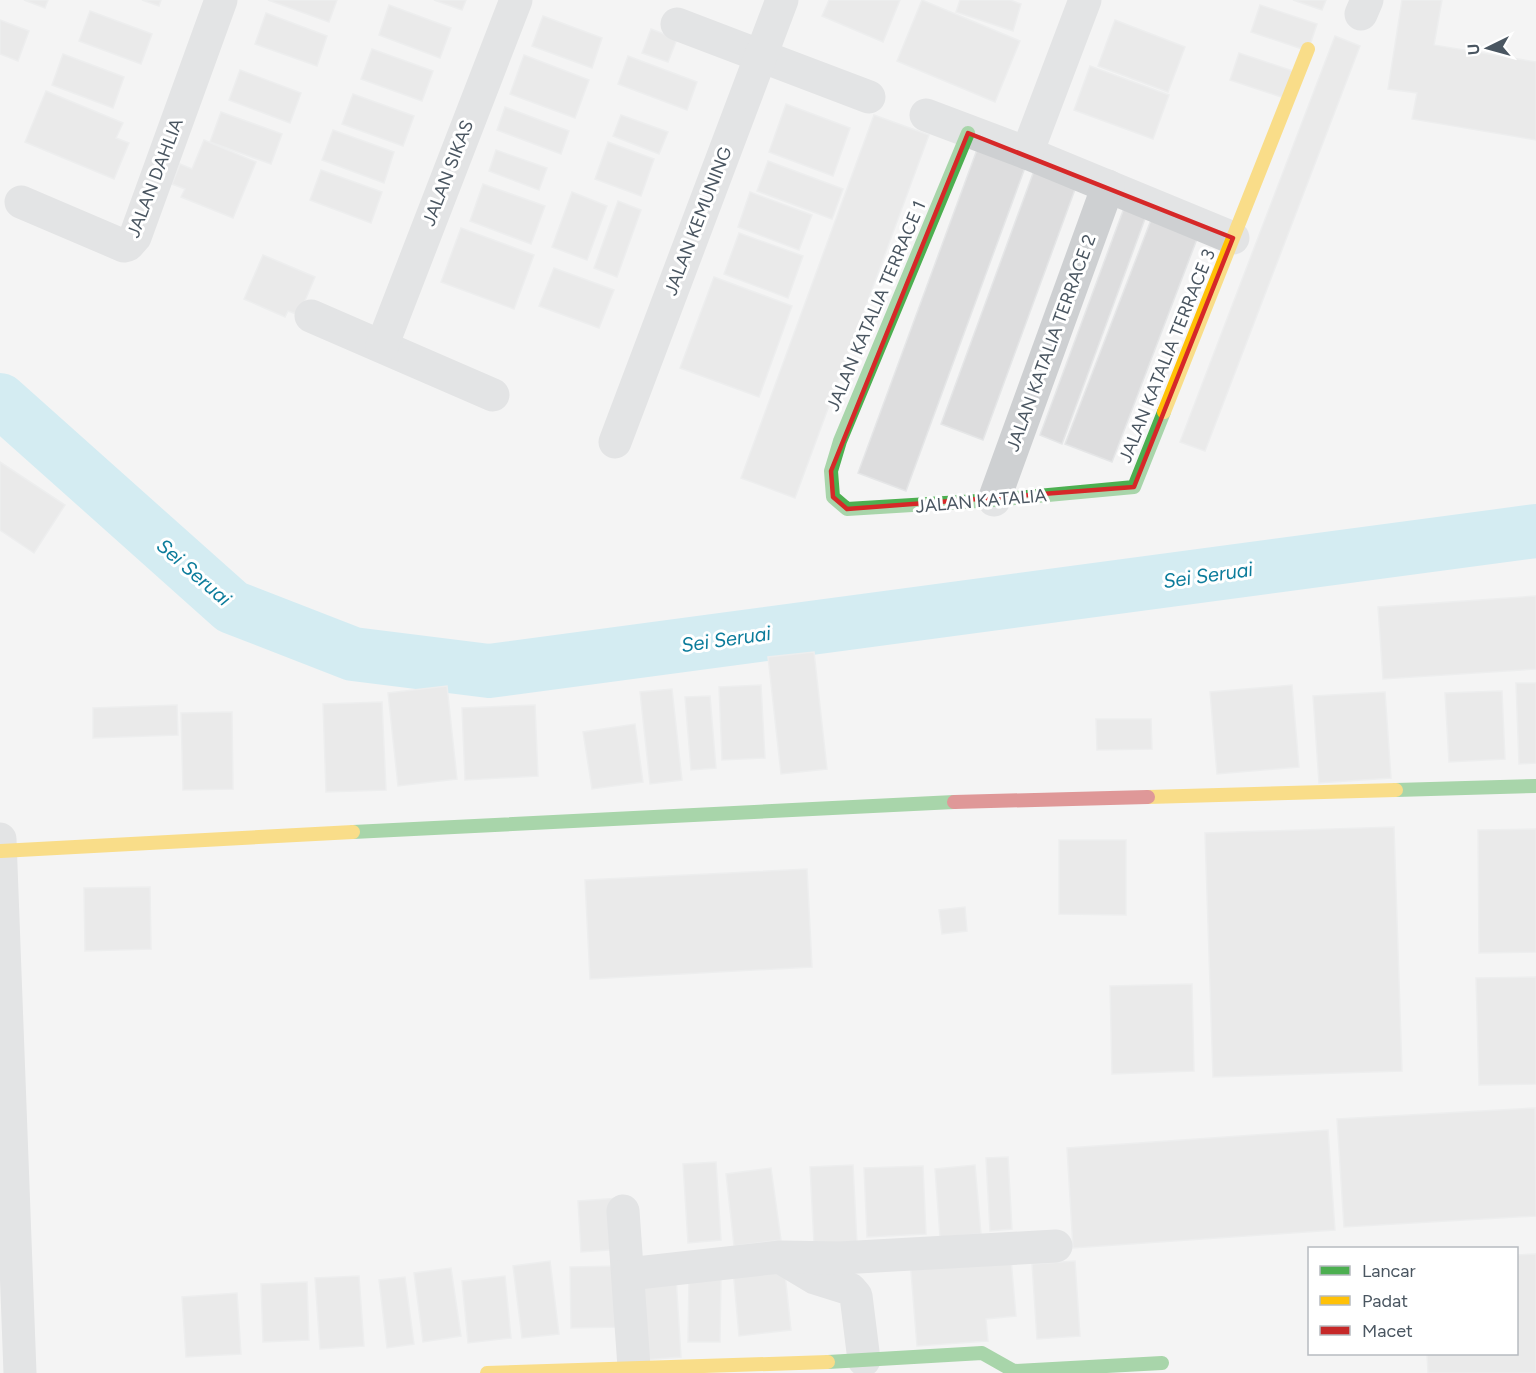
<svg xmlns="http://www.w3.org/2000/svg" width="1536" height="1373" font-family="Figtree,sans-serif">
  <rect width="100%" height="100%" fill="#f4f4f4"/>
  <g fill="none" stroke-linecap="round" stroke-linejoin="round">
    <polyline stroke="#aee2f0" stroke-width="54" points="0,400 232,607 353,654 489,671 1536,531"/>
  </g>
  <g fill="#ddddde" stroke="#e5e6e7" stroke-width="1.5">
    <polygon points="24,0 48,0 45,8"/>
    <polygon points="142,0 161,0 159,6"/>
    <polygon points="268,0 337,0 329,22"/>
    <polygon points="434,0 466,0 462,10"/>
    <polygon points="829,0 900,0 883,42 822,16"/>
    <polygon points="922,0 1020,41 995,102 897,61"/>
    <polygon points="960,0 1010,0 1021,4 1013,31 956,12"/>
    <polygon points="1293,0 1326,0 1322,10"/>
    <polygon points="1402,0 1442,0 1434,45 1536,62 1536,140 1412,119 1417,93 1388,89"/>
    <polygon points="389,5 451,28 440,58 379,35"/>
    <polygon points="1260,5 1317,24 1308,51 1251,32"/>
    <polygon points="90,11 152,34 141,64 79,41"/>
    <polygon points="266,13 327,36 317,66 255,44"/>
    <polygon points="543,16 602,38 592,68 532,46"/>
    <polygon points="0,20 29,31 18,61 0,54"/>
    <polygon points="1115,20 1185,47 1168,92 1098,66"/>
    <polygon points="651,29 677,39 668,62 642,53"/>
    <polygon points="1335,36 1360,46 1205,451 1180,442"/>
    <polygon points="372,49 433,71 422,101 361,79"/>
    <polygon points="1239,53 1296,72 1287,99 1230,80"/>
    <polygon points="63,54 124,77 113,108 52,85"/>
    <polygon points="524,55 589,80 575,118 510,94"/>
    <polygon points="628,56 697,82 687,110 618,84"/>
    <polygon points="1090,66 1169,95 1153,139 1074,110"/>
    <polygon points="240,70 301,93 290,123 229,100"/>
    <polygon points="46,91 123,123 116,138 129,143 114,179 25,142"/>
    <polygon points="353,94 414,116 403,146 342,124"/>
    <polygon points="786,104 850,128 833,176 769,152"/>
    <polygon points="505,107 569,131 561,154 497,130"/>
    <polygon points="221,112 282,134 271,164 210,142"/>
    <polygon points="621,115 668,132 659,154 613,136"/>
    <polygon points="874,115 929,135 795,498 741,478"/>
    <polygon points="333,130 394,152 384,183 322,160"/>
    <polygon points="204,140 256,162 233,218 181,197 185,189 172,184 180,164 192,169"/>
    <polygon points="608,142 654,159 641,196 595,179"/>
    <polygon points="978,147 1026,165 906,491 858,473"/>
    <polygon points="496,150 547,168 539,190 489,171"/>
    <polygon points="768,161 843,189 832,219 757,191"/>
    <polygon points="1035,168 1077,184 983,440 941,424"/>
    <polygon points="321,170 382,192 371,223 310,200"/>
    <polygon points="483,184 545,206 531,244 470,221"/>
    <polygon points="572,192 607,206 587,260 552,247"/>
    <polygon points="750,192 812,215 799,250 738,227"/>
    <polygon points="1127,200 1149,208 1062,444 1040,435"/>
    <polygon points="618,201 641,210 617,277 594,268"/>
    <polygon points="1151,220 1197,239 1112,462 1065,444"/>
    <polygon points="461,228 534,255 514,309 441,282"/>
    <polygon points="739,233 803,256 788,298 724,274"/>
    <polygon points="263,255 315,277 299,315 288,311 285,317 244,299"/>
    <polygon points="554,268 614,290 599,328 539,306"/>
    <polygon points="714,277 792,306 759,397 680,368"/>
    <polygon points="0,462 65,505 34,553 0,530"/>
    <polygon points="1536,596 1536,669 1383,679 1378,607"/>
    <polygon points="814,652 827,769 781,774 768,657"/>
    <polygon points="1516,683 1536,683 1536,763 1519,764"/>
    <polygon points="761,685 765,758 722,760 719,687"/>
    <polygon points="1292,685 1299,767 1217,774 1210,692"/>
    <polygon points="447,686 457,779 398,786 388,693"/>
    <polygon points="672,689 682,780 650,784 640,692"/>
    <polygon points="1502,691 1505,759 1449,762 1445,693"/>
    <polygon points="1385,692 1391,778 1319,783 1313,696"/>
    <polygon points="710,696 716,768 691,770 685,697"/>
    <polygon points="382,702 386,790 326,792 323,704"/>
    <polygon points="177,705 178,735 93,738 93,708"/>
    <polygon points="535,705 538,776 465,780 462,708"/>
    <polygon points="232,712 233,789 183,790 181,713"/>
    <polygon points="1096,719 1151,719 1152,749 1097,750"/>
    <polygon points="635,724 643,782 592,789 583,732"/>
    <polygon points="1394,827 1402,1071 1213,1077 1205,833"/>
    <polygon points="1536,829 1536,952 1479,953 1478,830"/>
    <polygon points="1059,840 1126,840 1126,915 1059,914"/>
    <polygon points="807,869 812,967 590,979 585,880"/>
    <polygon points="150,887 151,949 85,951 84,888"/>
    <polygon points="965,907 967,931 942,934 939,910"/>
    <polygon points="1536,977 1536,1084 1479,1085 1476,978"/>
    <polygon points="1192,984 1194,1071 1112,1074 1110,986"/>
    <polygon points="1535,1108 1536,1216 1344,1227 1337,1119"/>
    <polygon points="1328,1130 1335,1230 1073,1248 1067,1148"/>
    <polygon points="1008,1157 1012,1229 990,1231 986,1158"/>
    <polygon points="716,1162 721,1240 688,1243 683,1164"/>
    <polygon points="853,1165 857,1243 814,1244 810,1167"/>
    <polygon points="975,1165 981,1234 940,1237 935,1169"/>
    <polygon points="923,1166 926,1234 867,1237 864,1168"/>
    <polygon points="771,1168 781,1240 734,1246 726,1174"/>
    <polygon points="620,1198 623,1249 581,1252 578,1201"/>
    <polygon points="1536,1254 1536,1373 1428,1373 1427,1354 1516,1354 1516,1255"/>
    <polygon points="1011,1259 1016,1316 986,1319 988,1341 917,1346 910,1260"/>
    <polygon points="550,1261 559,1334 522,1338 513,1266"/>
    <polygon points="1075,1261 1080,1336 1037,1339 1032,1264"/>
    <polygon points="784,1265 791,1330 739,1336 733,1270"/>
    <polygon points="619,1266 621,1327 571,1328 570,1267"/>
    <polygon points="451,1268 461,1336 423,1342 414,1273"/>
    <polygon points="359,1276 364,1346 320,1349 315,1278"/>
    <polygon points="505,1276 511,1338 468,1343 462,1281"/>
    <polygon points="689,1276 721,1276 720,1342 688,1342"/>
    <polygon points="405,1277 414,1344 387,1348 379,1280"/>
    <polygon points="676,1277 681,1357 644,1360 639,1279"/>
    <polygon points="307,1282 309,1340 263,1342 261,1284"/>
    <polygon points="237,1293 241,1354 186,1357 182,1297"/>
  </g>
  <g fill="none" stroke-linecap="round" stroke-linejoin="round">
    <g stroke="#ced0d2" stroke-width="33">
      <polyline points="1361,14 1367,0"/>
      <polyline points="677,24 869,97"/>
      <polyline points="926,115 1027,153 1233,238"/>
      <polyline points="1027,153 1085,0"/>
      <polyline points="21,202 124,246 128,245 135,237 221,0"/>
      <polyline points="311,316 493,395"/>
      <polyline points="382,346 516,0"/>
      <polyline points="615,442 782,0"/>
      <polyline points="994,500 1108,186"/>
      <polyline points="0,839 20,1373"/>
      <polyline points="623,1211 634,1367"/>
      <polyline points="785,1260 815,1278 850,1289 856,1296 864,1360"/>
      <polyline points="628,1274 780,1257 840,1258 1056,1246"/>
    </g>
    <g stroke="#4caf50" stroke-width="14">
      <polyline points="968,133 840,441 831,471 833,497 847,509 994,500 1134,487 1164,412"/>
      <polyline points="1396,790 1536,786"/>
      <polyline points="353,832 954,802"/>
      <polyline points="828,1362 982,1353 1014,1371 1162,1363"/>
    </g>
    <g stroke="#ffc107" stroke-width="14">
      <polyline points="1164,412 1308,49"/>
      <polyline points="1148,797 1396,790"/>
      <polyline points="1,851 353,832"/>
      <polyline points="487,1373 828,1362"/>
    </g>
    <polyline stroke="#c62828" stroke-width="14" points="954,802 1148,797"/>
  </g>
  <path d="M0 0H1536V1373H0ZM 968,133 L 1233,238 L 1134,487 L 847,509 L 833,497 L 831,471 Z" fill="#f4f4f4" fill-opacity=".55" fill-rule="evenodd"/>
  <path fill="none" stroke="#d62828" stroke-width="4.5" stroke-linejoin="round" d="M 968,133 L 1233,238 L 1134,487 L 847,509 L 833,497 L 831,471 Z"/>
  <g text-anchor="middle" stroke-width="6" stroke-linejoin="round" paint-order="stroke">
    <g font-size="18" fill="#4a5661" stroke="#fff">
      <text transform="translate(448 173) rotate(-69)" y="6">JALAN SIKAS</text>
      <text transform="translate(155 178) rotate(-69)" y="6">JALAN DAHLIA</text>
      <text transform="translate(698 221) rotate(-69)" y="6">JALAN KEMUNING</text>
      <text transform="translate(876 306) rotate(-67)" y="6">JALAN KATALIA TERRACE 1</text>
      <text transform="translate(1051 343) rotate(-70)" y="6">JALAN KATALIA TERRACE 2</text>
      <text transform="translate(1167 356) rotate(-68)" y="6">JALAN KATALIA TERRACE 3</text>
      <text transform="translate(981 501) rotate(-5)" y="6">JALAN KATALIA</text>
    </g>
    <g font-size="20" font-style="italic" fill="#0c7c9b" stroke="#fff">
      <text transform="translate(194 572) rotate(41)" y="7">Sei Seruai</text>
      <text transform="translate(1208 575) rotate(-8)" y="7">Sei Seruai</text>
      <text transform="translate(726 639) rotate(-8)" y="7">Sei Seruai</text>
    </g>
  </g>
  <rect x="1308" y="1247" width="210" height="108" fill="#ffffff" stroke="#b7bbc0" stroke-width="1.5"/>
  <rect x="1320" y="1266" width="30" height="9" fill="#4caf50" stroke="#b7bbc0" stroke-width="1.5"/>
  <text x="1362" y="1277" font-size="18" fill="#4a5661">Lancar</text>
  <rect x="1320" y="1296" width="30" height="9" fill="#ffc107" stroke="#b7bbc0" stroke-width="1.5"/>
  <text x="1362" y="1307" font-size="18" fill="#4a5661">Padat</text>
  <rect x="1320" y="1326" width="30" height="9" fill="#c62828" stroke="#b7bbc0" stroke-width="1.5"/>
  <text x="1362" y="1337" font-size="18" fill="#4a5661">Macet</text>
  <g transform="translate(1488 48) rotate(265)" stroke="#ffffff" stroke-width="4.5" paint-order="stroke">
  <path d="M0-4.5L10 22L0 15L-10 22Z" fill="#4a5661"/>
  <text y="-9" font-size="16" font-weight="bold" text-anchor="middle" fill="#4a5661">U</text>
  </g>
</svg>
